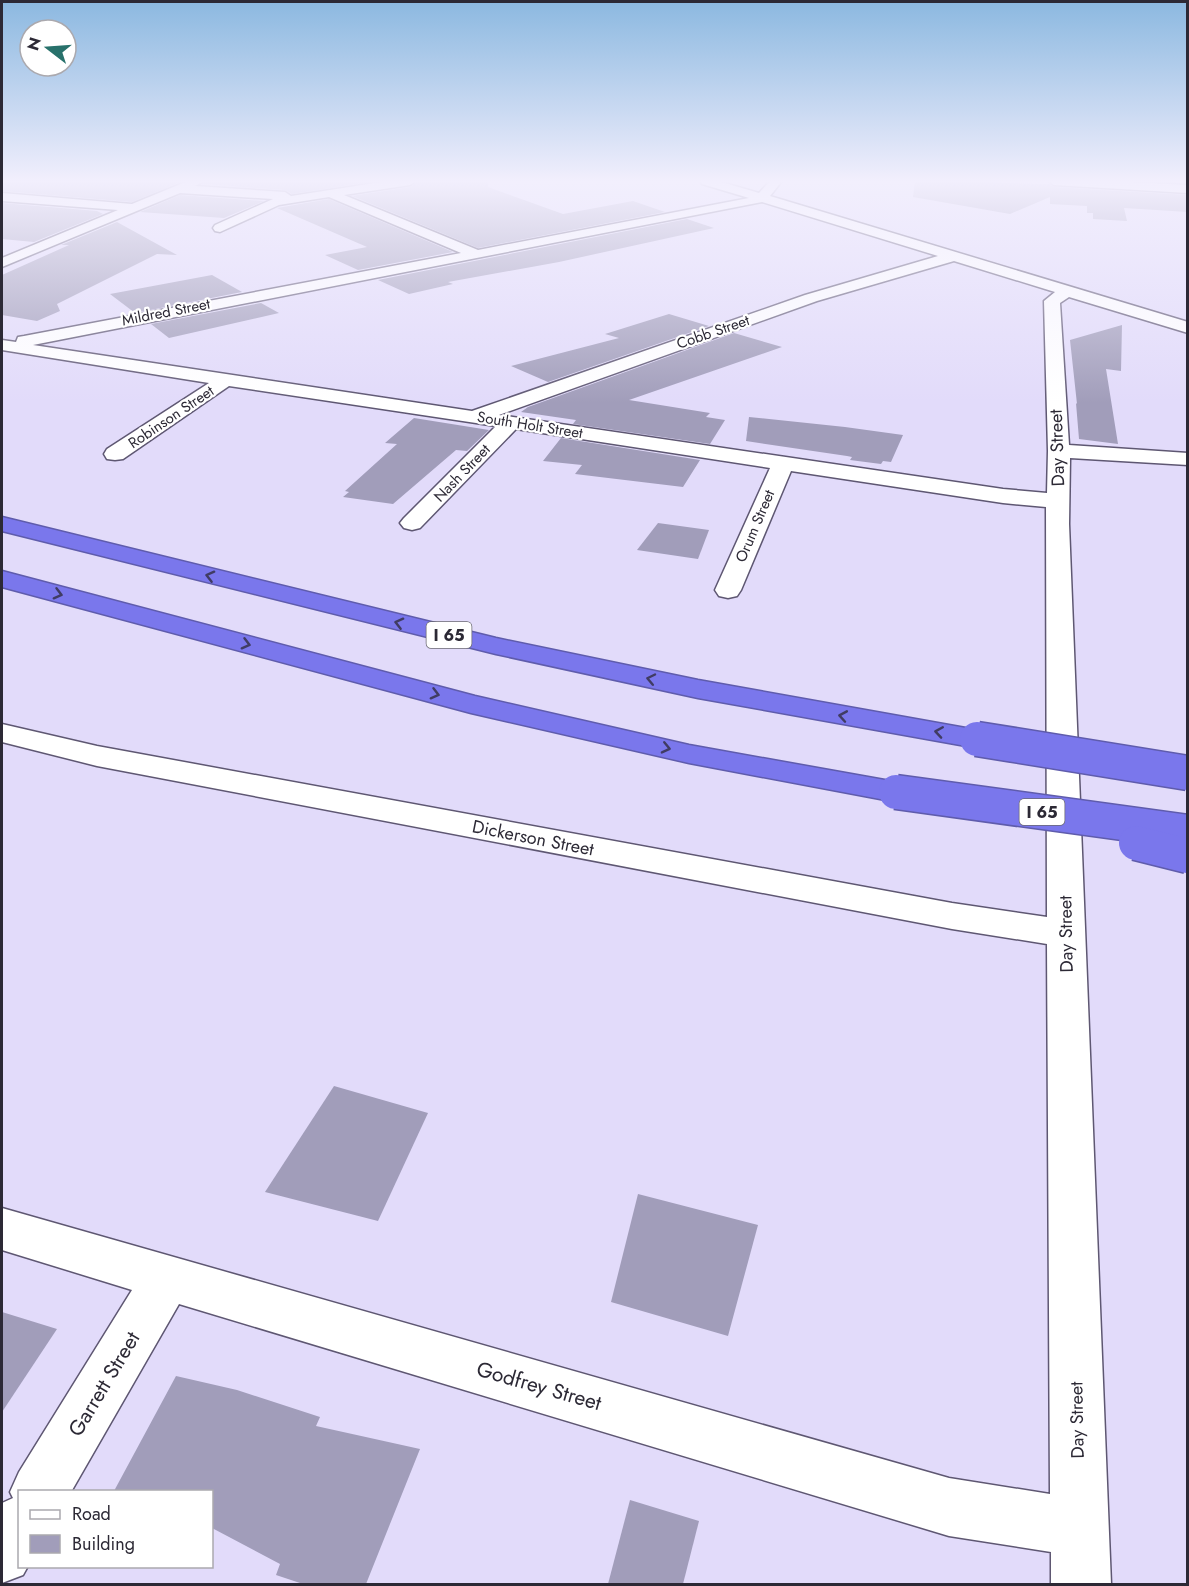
<svg xmlns="http://www.w3.org/2000/svg" width="1189" height="1586" font-family="Jost,sans-serif">
  <rect width="100%" height="100%" fill="#e2dbfa"/>
  <g fill="#a19dba">
    <polygon points="2,181 183,181 132,202 2,191"/>
    <polygon points="206,181 375,181 292,194 285,190 203,184"/>
    <polygon points="418,181 488,181 488,187 563,214 633,201 665,212 478,248 352,196 410,187"/>
    <polygon points="915,181 1049,184 1054,187 1188,195 1188,212 1124,208 1127,221 1093,219 1093,213 1087,213 1087,206 1050,204 1050,197 1010,214 913,197"/>
    <polygon points="180,195 264,201 224,218 140,212"/>
    <polygon points="329,199 453,252 358,270 325,255 367,247 277,208"/>
    <polygon points="2,203 97,211 103,214 34,242 2,239"/>
    <polygon points="687,219 714,228 559,262 448,282 453,284 409,294 378,280"/>
    <polygon points="117,222 177,255 157,254 57,304 60,311 37,321 2,315 2,275 69,245 61,245"/>
    <polygon points="212,275 242,292 135,313 110,294"/>
    <polygon points="261,303 279,313 169,338 151,324"/>
    <polygon points="669,314 709,326 548,382 511,366 619,338 605,334"/>
    <polygon points="1122,325 1121,371 1106,369 1118,444 1079,439 1076,403 1077,404 1070,340"/>
    <polygon points="734,333 782,347 629,400 710,413 706,417 725,420 710,444 573,424 576,420 521,412 528,407"/>
    <polygon points="749,417 845,427 903,435 891,462 883,461 881,464 850,460 852,457 847,456 746,441"/>
    <polygon points="414,418 489,430 467,451 456,450 393,504 343,497 349,492 345,491 397,444 385,443"/>
    <polygon points="561,438 700,460 683,487 575,474 582,465 543,461"/>
    <polygon points="658,523 709,530 698,559 637,550"/>
    <polygon points="334,1086 428,1113 378,1221 265,1192"/>
    <polygon points="638,1194 758,1225 728,1336 611,1302"/>
    <polygon points="2,1312 57,1329 2,1412"/>
    <polygon points="176,1376 237,1390 320,1417 316,1426 420,1449 366,1584 303,1584 276,1575 280,1564 212,1528 212,1491 114,1491"/>
    <polygon points="630,1500 699,1521 683,1584 608,1584"/>
  </g>
  <g fill="none" stroke-linecap="round" stroke-linejoin="round">
    <g stroke="#5e5772" stroke-width="3">
      <g id="minor">
        <path d="M 188,181 L 204,181 L 195,186 L 285,192 L 291,196 L 388,181 L 416,181 L 410,185 L 344,195 L 478,250 L 749,198 L 702,184 L 700,181 L 718,181 L 759,193 L 770,181 L 782,181 L 770,196 L 1188,322 L 1188,333 L 1069,297 L 1060,303 L 1069,445 L 1188,453 L 1188,465 L 1070,458 L 1069,524 L 1111,1584 L 1051,1584 L 1051,1552 L 949,1536 L 179,1304 L 71,1492 L 20,1492 L 20,1566 L 28,1566 L 23,1575 L 2,1583 L 2,1503 L 13,1498 L 10,1492 L 19,1472 L 132,1290 L 2,1250 L 2,1208 L 949,1478 L 1050,1494 L 1047,944 L 952,929 L 97,766 L 2,742 L 2,724 L 97,746 L 952,903 L 1047,917 L 1046,507 L 1003,503 L 791,471 L 741,590 L 737,596 L 728,598 L 719,596 L 715,590 L 770,468 L 516,429 L 420,528 L 412,530 L 404,528 L 400,523 L 404,518 L 496,426 L 229,386 L 123,459 L 115,460 L 107,459 L 104,454 L 107,449 L 209,383 L 2,350 L 2,340 L 16,342 L 18,337 L 24,336 L 461,253 L 329,197 L 279,205 L 220,232 L 215,231 L 213,228 L 215,225 L 273,199 L 180,193 L 2,267 L 2,258 L 118,210 L 2,201 L 2,193 L 132,204 ZM 762,202 L 938,256 L 805,295 L 472,411 L 33,345 ZM 954,261 L 1055,292 L 1044,301 L 1048,451 L 1047,493 L 1003,489 L 499,415 L 817,301 Z"/>
        <polygon points="1048,181 1111,181 1188,185 1188,193 1054,185"/>
      </g>
    </g>
    <g stroke="#5f5cac" stroke-width="3">
      <g id="highway">
        <polygon points="2,517 496,638 698,680 977,730 988,732 993,739 988,746 977,748 698,698 496,654 2,531"/>
        <polygon points="2,571 475,696 689,745 896,782 908,785 912,792 908,799 896,802 689,763 471,713 2,587"/>
      </g>
    </g>
    <use href="#minor" fill="#fff" fill-rule="evenodd"/>
    <use href="#highway" fill="#7a77ec" fill-rule="evenodd"/>
    <g stroke="#5f5cac" stroke-width="37" stroke-linecap="butt">
      <g id="highway-bridge">
        <polyline points="977,739 1188,773"/>
        <polyline points="896,792 1188,832"/>
        <polyline points="1136,843 1188,856"/>
      </g>
    </g>
    <use href="#highway-bridge" stroke="#7a77ec" stroke-width="34"/>
  </g>
  <defs><path id="oneway-chevron" d="M-2-3.5L2.5 0L-2 3.5" fill="none" stroke-width="1.6" stroke-linecap="round" stroke-linejoin="round" transform="scale(1.5)"/></defs>
  <g stroke="#403c63">
    <use href="#oneway-chevron" transform="translate(210 576) rotate(-166)"/>
    <use href="#oneway-chevron" transform="translate(58 594) rotate(15)"/>
    <use href="#oneway-chevron" transform="translate(399 623) rotate(-166)"/>
    <use href="#oneway-chevron" transform="translate(246 644) rotate(15)"/>
    <use href="#oneway-chevron" transform="translate(651 679) rotate(-168)"/>
    <use href="#oneway-chevron" transform="translate(435 694) rotate(15)"/>
    <use href="#oneway-chevron" transform="translate(843 716) rotate(-170)"/>
    <use href="#oneway-chevron" transform="translate(939 732) rotate(-171)"/>
    <use href="#oneway-chevron" transform="translate(666 748) rotate(13)"/>
  </g>
  <linearGradient id="sky" x2="0" y2="1"><stop stop-color="#8bb8e0"/><stop offset="0.45" stop-color="#f2effd"/><stop offset="1" stop-color="#f2effd" stop-opacity="0"/></linearGradient>
  <rect width="1189" height="403" fill="url(#sky)"/>
  <g text-anchor="middle" stroke-width="4.5" stroke-linejoin="round" paint-order="stroke">
    <g font-size="15" fill="#2c2935" stroke="#fff">
      <text transform="translate(166 312) rotate(-11)" y="5">Mildred Street</text>
      <text transform="translate(713 332) rotate(-19)" y="5">Cobb Street</text>
      <text transform="translate(171 417) rotate(-34)" y="5">Robinson Street</text>
      <text transform="translate(530 425) rotate(9)" y="5">South Holt Street</text>
      <text transform="translate(462 473) rotate(-46)" y="5">Nash Street</text>
      <text transform="translate(755 526) rotate(-67)" y="5">Orum Street</text>
    </g>
    <g fill="#fff" stroke="#6b6972" stroke-width="1.5">
      <rect x="426.5" y="622" width="45" height="26" rx="4.5"/>
      <rect x="1019.5" y="799" width="45" height="26" rx="4.5"/>
    </g>
    <g font-size="16" font-weight="bold" fill="#2c2935">
      <text x="449" y="641">I 65</text>
      <text x="1042" y="818">I 65</text>
    </g>
    <g font-size="18" fill="#2c2935" stroke="#fff">
      <text transform="translate(1057 448) rotate(-92)" y="6">Day Street</text>
      <text transform="translate(533 838) rotate(11)" y="6">Dickerson Street</text>
      <text transform="translate(1066 934) rotate(-91)" y="6">Day Street</text>
      <text transform="translate(1077 1420) rotate(-91)" y="6">Day Street</text>
    </g>
    <g font-size="21" fill="#2c2935" stroke="#fff">
      <text transform="translate(104 1384) rotate(-59)" y="7">Garrett Street</text>
      <text transform="translate(539 1386) rotate(16)" y="7">Godfrey Street</text>
    </g>
  </g>
  <rect width="1189" height="1586" fill="none" stroke="#2c2935" stroke-width="6"/>
  <rect x="18" y="1490" width="195" height="78" fill="#ffffff" stroke="#aba9ae" stroke-width="1.5"/>
  <rect x="30" y="1510" width="30" height="9" fill="#ffffff" stroke="#aba9ae" stroke-width="1.5"/>
  <text x="72" y="1520" font-size="18" fill="#2c2935">Road</text>
  <rect x="30" y="1535" width="30" height="18" fill="#a19dba" stroke="#aba9ae" stroke-width="1.5"/>
  <text x="72" y="1550" font-size="18" fill="#2c2935">Building</text>
  <g transform="translate(48 48) rotate(287)"><circle r="28" fill="#ffffff" stroke="#aba9ae" stroke-width="1.5"/>
  <path d="M0-4.5L10 22L0 15L-10 22Z" fill="#28716b"/>
  <text y="-9" font-size="16" font-weight="bold" text-anchor="middle" fill="#2c2935">N</text>
  </g>
</svg>
